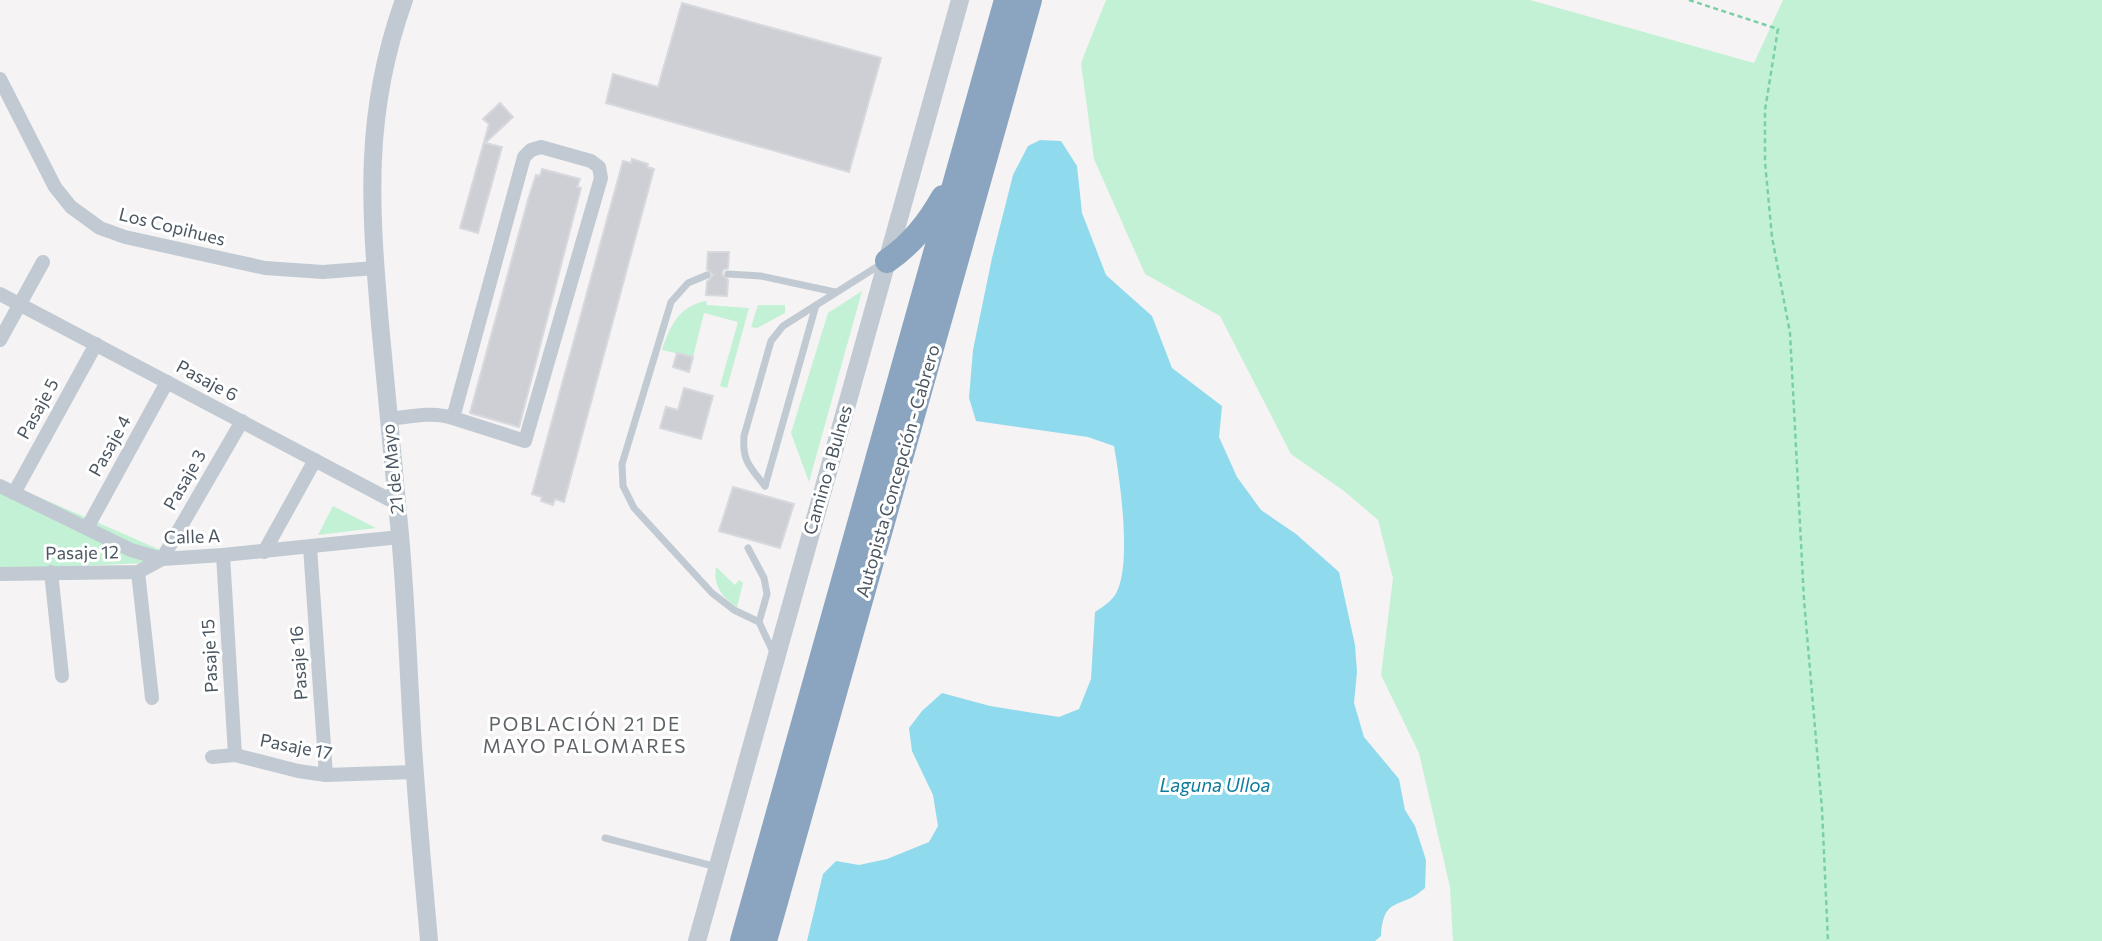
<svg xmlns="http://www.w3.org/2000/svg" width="2102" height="941" font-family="Commissioner,sans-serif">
  <rect width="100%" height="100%" fill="#f5f3f3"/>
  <g fill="#c3f1d5">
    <polygon points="1106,0 1530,0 1754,63 1783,0 2102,0 2102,941 1453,941 1450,887 1419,753 1381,675 1393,578 1378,520 1344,491 1291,454 1220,316 1145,274 1094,159 1081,63"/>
    <polygon points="862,291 809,482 791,433 828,313"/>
    <path d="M 706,301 L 707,305 L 749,308 L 727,388 L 720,386 L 738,322 L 704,313 L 693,357 L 662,350 C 670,326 679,306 706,301 Z"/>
    <polygon points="758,305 785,305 785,313 757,328 751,327"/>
    <polygon points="0,480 172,555 148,563 0,569"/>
    <polygon points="333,506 376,528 318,535"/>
    <path d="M 716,567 L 735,585 L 739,580 L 743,583 L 737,607 C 722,598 713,585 716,567 Z"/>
  </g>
  <path fill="#90daee" d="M 1040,140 L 1061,141 L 1077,166 L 1082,213 L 1106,275 L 1152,316 L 1172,368 L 1222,406 L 1219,437 L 1237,477 L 1261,510 L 1296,534 L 1339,572 L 1355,645 L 1357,672 L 1354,703 L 1364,737 L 1399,779 L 1405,810 L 1415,826 L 1426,860 L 1425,888 C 1400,911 1384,894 1381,936 L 1375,941 L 807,941 L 823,874 L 836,861 L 859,865 L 887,859 L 929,842 L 938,826 L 933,795 L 912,751 L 909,728 L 922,711 L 942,693 L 990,706 L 1059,717 L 1079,709 L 1091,679 L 1095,612 C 1104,606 1114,600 1118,589 C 1131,559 1120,479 1114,446 L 1088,437 L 976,421 L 969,398 L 973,350 L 992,258 L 1013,175 L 1028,146 Z"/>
  <g fill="#cdcfd5" stroke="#d7d9de" stroke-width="2">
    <polygon points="682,3 881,58 849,172 606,103 613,74 658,87"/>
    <polygon points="500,103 513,117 485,143 502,147 478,233 460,228 489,124 483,119"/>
    <polygon points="632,159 648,164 647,167 654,169 564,502 555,499 553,505 541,501 542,497 532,494 623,161 631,163"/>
    <polygon points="542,169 580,179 577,187 581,188 519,427 470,413 528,200 536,175 540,176"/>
    <polygon points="708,252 729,252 728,268 723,270 722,274 728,280 727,296 706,295 707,282 713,275 707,269"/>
    <polygon points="677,353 693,357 689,372 673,367"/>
    <polygon points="684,388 713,396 701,439 660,428 666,407 678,410"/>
    <polygon points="733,487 794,504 780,548 719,531"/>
  </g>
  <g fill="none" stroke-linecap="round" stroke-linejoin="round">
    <polyline stroke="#7ad0a6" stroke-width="2.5" stroke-dasharray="5 3.5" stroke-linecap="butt" points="1689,0 1778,29 1765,110 1765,162 1772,237 1790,333 1804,600 1822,809 1828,941"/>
    <g stroke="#c1cad2" stroke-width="7">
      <polyline points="728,274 761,276 835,292"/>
      <polyline points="707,275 688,283 671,302 622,464 623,486 634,508 712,593 734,610 759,622 774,654"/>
      <path d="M 765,486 C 750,467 742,461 744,436 L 771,341 L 783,326 L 883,263"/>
      <polyline points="765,486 816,305"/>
      <polyline points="748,548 764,578 767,594 759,622"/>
      <polyline points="605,838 717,867"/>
    </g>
    <g stroke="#c1cad2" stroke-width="14">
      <polyline points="0,79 55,187 71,207 100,228 125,237 265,268 323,272 375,268"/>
      <polyline points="0,294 396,503"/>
      <polyline points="0,340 43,262"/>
      <path d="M 388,419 C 409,417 432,411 453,418 L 525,441 L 601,178 L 599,167 L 591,161 L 541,147 L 531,150 L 524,157 L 453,418"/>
      <polyline points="0,486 131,550 162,559 223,555 400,537"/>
      <polyline points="14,493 96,344"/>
      <polyline points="87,528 167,382"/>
      <polyline points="310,547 326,775"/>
      <polyline points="264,552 315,460"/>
      <polyline points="223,555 235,755"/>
      <polyline points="162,559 242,421"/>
      <polyline points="51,572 62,676"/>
      <polyline points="138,572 152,698"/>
      <polyline points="0,574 138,572 162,559"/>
      <polyline points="212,757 235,755 298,771 326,775 414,772"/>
    </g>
    <g stroke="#c1cad2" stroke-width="18">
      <path d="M 404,0 C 363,114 370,206 380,324 C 386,394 393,464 400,535 C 406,599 408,665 412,730 C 416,800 423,871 429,941"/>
      <polyline points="697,941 960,0"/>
    </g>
    <g stroke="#8ba5c1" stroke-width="24">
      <path d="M 887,261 C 912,244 928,223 943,197"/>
      <polyline points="742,941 1006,0"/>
      <polyline points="765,941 1030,0"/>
    </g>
  </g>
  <g text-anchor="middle" stroke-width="6" stroke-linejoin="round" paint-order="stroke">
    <g font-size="18" fill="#4a5661" stroke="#fff">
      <text transform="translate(172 227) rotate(14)" y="6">Los Copihues</text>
      <text transform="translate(207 381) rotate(28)" y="6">Pasaje 6</text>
      <text transform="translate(38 409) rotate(-61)" y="6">Pasaje 5</text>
      <text transform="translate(110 446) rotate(-61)" y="6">Pasaje 4</text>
      <text transform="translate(393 469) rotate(-96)" y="6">21 de Mayo</text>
      <text transform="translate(828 470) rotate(-74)" y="6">Camino a Bulnes</text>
      <text transform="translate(898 471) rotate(-74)" y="6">Autopista Concepción - Cabrero</text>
      <text transform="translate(185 480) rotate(-60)" y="6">Pasaje 3</text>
      <text transform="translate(192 537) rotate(-2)" y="6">Calle A</text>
      <text transform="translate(82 553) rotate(-1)" y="6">Pasaje 12</text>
      <text transform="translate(210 656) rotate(-93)" y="6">Pasaje 15</text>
      <text transform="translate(299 663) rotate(-94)" y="6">Pasaje 16</text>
      <text transform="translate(296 747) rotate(11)" y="6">Pasaje 17</text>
    </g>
    <g font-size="19" letter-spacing="2" fill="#5f6368" stroke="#fff">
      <text x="585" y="731">POBLACIÓN 21 DE<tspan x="585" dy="22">MAYO PALOMARES</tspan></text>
    </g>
    <g font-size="19" font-style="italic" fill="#0c7c9b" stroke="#fff">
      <text x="1215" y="792">Laguna Ulloa</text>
    </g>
  </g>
</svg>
